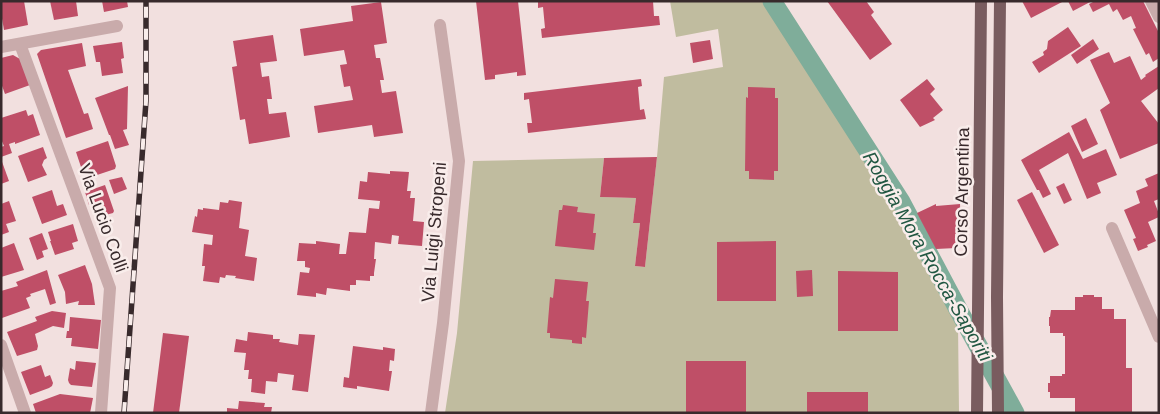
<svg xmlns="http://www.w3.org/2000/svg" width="1160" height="414" font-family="Helvetica,sans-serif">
  <rect width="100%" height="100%" fill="#f2e0df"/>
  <polygon fill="#c0bc9f" points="670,1 766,1 896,204 958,324 959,413 445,413 457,333 473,161 604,158 600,197 636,198 633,223 640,223 635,266 645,267 657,157 664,77 723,67 718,29 676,37"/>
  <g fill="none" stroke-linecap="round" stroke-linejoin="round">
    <polyline stroke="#7fad9a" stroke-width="19" points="772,1 901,202 959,311 1015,413"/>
  </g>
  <g fill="#bf4f67">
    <polygon points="1,1 24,1 28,25 4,30 1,13"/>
    <polygon points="50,1 76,1 78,16 54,20"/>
    <polygon points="102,1 127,1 128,7 104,12"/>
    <polygon points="476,1 518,1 526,75 517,76 517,72 495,75 495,79 485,80"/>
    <polygon points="538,1 653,1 654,16 659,16 660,25 542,38 541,29 545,28 543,7 538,8"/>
    <polygon points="827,1 866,1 874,12 871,15 892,44 870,60"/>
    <polygon points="1022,1 1064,1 1031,18"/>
    <polygon points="1068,1 1092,1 1073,11"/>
    <polygon points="1095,1 1143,1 1159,33 1159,58 1153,62 1149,53 1146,55 1133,29 1136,28 1131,16 1123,20 1117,9 1113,12 1109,4 1093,12 1089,4"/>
    <polygon points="381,2 387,43 374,45 376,58 380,58 384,80 380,80 382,93 396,91 403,133 374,137 372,125 318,133 314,106 353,100 350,86 344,87 340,65 347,64 344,50 304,56 300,29 353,21 351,6"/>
    <polygon points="1068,27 1081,46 1039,73 1032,62 1044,55 1043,52 1047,49 1048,41"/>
    <polygon points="273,35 277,61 260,63 262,77 269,76 272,99 267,99 269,114 286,112 290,137 249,144 245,119 240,120 232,67 237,66 233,41"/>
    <polygon points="1093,39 1099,49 1077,64 1071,55"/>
    <polygon points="710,40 713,59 693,63 690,43"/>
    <polygon points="122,42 124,58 121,59 123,73 102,76 100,62 96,62 93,46"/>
    <polygon points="82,43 86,66 68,70 84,114 88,113 93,129 66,138 37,54 41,50"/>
    <polygon points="1109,52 1114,63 1130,56 1141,80 1146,76 1145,75 1159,66 1159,88 1141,101 1159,124 1159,143 1120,159 1100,110 1110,103 1090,60"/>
    <polygon points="13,55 20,59 30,85 5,94 1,83 1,58"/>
    <polygon points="641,79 642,86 638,87 640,110 644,109 646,119 528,133 527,123 532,123 529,99 524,100 524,93"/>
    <polygon points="927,79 935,89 930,94 943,110 933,118 935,120 920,127 900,100"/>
    <polygon points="128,86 127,129 123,130 129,145 115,149 110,135 109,135 95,98"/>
    <polygon points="748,87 775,88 775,98 778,98 778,171 774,171 774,180 749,179 749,171 745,171 746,97 748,98"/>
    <polygon points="26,110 28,116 33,114 40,135 15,144 15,142 9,144 12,153 1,157 1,147 4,146 1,139 1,118"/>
    <polygon points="1086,118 1098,144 1082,152 1071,126"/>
    <polygon points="1069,132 1083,159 1106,149 1117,175 1097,183 1101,193 1087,199 1068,153 1039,170 1051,194 1043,198 1039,190 1037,190 1021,160"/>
    <polygon points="108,141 116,166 115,169 91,177 88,171 83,173 76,152"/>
    <polygon points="43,147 47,158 44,160 42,165 47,175 28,182 18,156"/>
    <polygon points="657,157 645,267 635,266 640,223 633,223 636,198 600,197 604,158"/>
    <polygon points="1,159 9,181 1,184"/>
    <polygon points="390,171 409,172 407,191 411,191 410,198 415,198 413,221 424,222 422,246 398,244 399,236 392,235 391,244 375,242 374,259 376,259 374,273 374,276 370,276 370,281 356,280 356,285 350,285 350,291 327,288 326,295 316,293 316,297 297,295 300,272 309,273 310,268 305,267 305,261 297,261 299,243 316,244 316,241 340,244 339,254 346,254 349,232 366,233 369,208 379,209 380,201 358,199 360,181 367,182 368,172 390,174"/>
    <polygon points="1159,173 1159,199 1154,201 1159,214 1159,217 1148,222 1156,241 1147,245 1148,247 1138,251 1133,239 1136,238 1124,210 1140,203 1136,191 1148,186 1145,179"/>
    <polygon points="122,177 127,189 114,194 109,180"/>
    <polygon points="1064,183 1072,200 1064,204 1056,187"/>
    <polygon points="105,185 114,211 113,213 98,217 93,203 89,205 85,192"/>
    <polygon points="52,190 57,206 63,204 67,215 42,224 32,197"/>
    <polygon points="1032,192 1059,245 1044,253 1017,200"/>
    <polygon points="229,200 242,202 239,228 249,230 245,256 257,258 254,281 235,278 236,276 226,275 225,278 220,277 219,283 203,281 205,266 202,266 204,244 212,245 213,235 192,232 195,216 197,217 198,209 203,210 203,208 219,210 220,202 228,203"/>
    <polygon points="9,201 16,221 6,224 9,232 1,235 1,204"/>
    <polygon points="936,204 936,206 960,204 961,234 955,234 956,248 936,249 917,213"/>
    <polygon points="563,205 578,207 577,212 595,214 593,233 596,233 594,250 555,246 559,210 562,210"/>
    <polygon points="73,224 78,241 72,243 74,249 55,255 50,241 51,241 48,232"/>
    <polygon points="42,233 48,249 42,251 44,257 37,260 29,238"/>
    <polygon points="776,241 776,301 717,301 717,242"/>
    <polygon points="14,243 24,270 1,277 1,248"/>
    <polygon points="85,265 92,284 95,305 78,305 79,301 66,304 65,292 58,275"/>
    <polygon points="47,270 56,303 50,305 45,289 30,294 31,296 26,298 30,308 2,318 1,291 18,286 16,282"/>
    <polygon points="812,270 813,296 797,297 796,271"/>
    <polygon points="838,271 898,272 898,331 838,331"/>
    <polygon points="555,279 588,282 586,301 589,301 586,338 582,337 582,344 572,343 572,340 550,338 550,333 547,333 550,297 553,298"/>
    <polygon points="1083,295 1094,295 1094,297 1102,297 1102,309 1114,309 1114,319 1126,319 1126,368 1132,368 1132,413 1075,412 1075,398 1050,398 1050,392 1048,392 1048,383 1050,383 1050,376 1062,376 1062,374 1065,374 1065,336 1063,336 1063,333 1050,333 1050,326 1049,326 1049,317 1050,317 1051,310 1075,310 1075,297 1083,297"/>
    <polygon points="52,311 66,313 64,328 53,326 35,334 38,346 37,350 17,356 7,332 37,321 35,317"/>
    <polygon points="70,317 101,320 98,349 71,346 72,338 66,338 67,331 69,331"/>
    <polygon points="248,332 273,335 273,339 280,339 279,342 298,345 299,334 315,335 308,392 292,390 294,375 278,373 277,382 266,381 265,394 251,392 252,379 248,379 249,370 244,370 246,353 234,352 236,339 247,341"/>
    <polygon points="163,333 189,336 179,413 153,413"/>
    <polygon points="353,346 383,350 383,347 395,349 394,361 390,360 389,371 392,371 389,391 357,386 357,389 343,387 344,377 349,378"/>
    <polygon points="76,361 96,363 92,387 71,385 69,383 68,380 70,368 75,370"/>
    <rect x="686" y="361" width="60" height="52"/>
    <polygon points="41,365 45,377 50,375 53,383 52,386 49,388 30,395 21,372"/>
    <rect x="807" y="392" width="61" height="21"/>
    <polygon points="60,394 93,398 90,413 36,413 33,404"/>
    <polygon points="239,401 265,403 264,407 272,407 271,413 227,413 227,408 238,409"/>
  </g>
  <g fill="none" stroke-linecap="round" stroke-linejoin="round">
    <g stroke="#c9abab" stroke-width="12">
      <polyline points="1151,1 1159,17"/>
      <polyline points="20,44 110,288 101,413"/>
      <polyline points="1,47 117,26"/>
      <polyline points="1112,228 1159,337"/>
      <polyline points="1,345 25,413"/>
      <polyline points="431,413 443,323 459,161 440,25"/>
    </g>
    <g stroke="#795c5f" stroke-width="12">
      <polyline points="977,413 981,1"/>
      <polyline points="998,413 997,297 1000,1"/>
    </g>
    <g stroke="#382a2c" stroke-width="5.5">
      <polyline id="rail" points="124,413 146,101 146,1"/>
    </g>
    <use href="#rail" stroke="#f9edeb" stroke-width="4" stroke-dasharray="11" stroke-linecap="butt"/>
  </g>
  <g text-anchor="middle" stroke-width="5" stroke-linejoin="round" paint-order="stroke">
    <g font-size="18" fill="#382a2c" stroke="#f9edeb">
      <text transform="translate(962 192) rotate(-89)" y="6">Corso Argentina</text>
      <text transform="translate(103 218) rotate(70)" y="6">Via Lucio Colli</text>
      <text transform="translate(434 232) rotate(-85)" y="6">Via Luigi Stropeni</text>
    </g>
    <g font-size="19" font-style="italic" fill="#215742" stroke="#f9edeb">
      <text transform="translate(928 256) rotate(60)" y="7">Roggia Mora Rocca-Saporiti</text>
    </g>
  </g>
  <rect width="1160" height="414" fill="none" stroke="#382a2c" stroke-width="5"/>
</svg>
